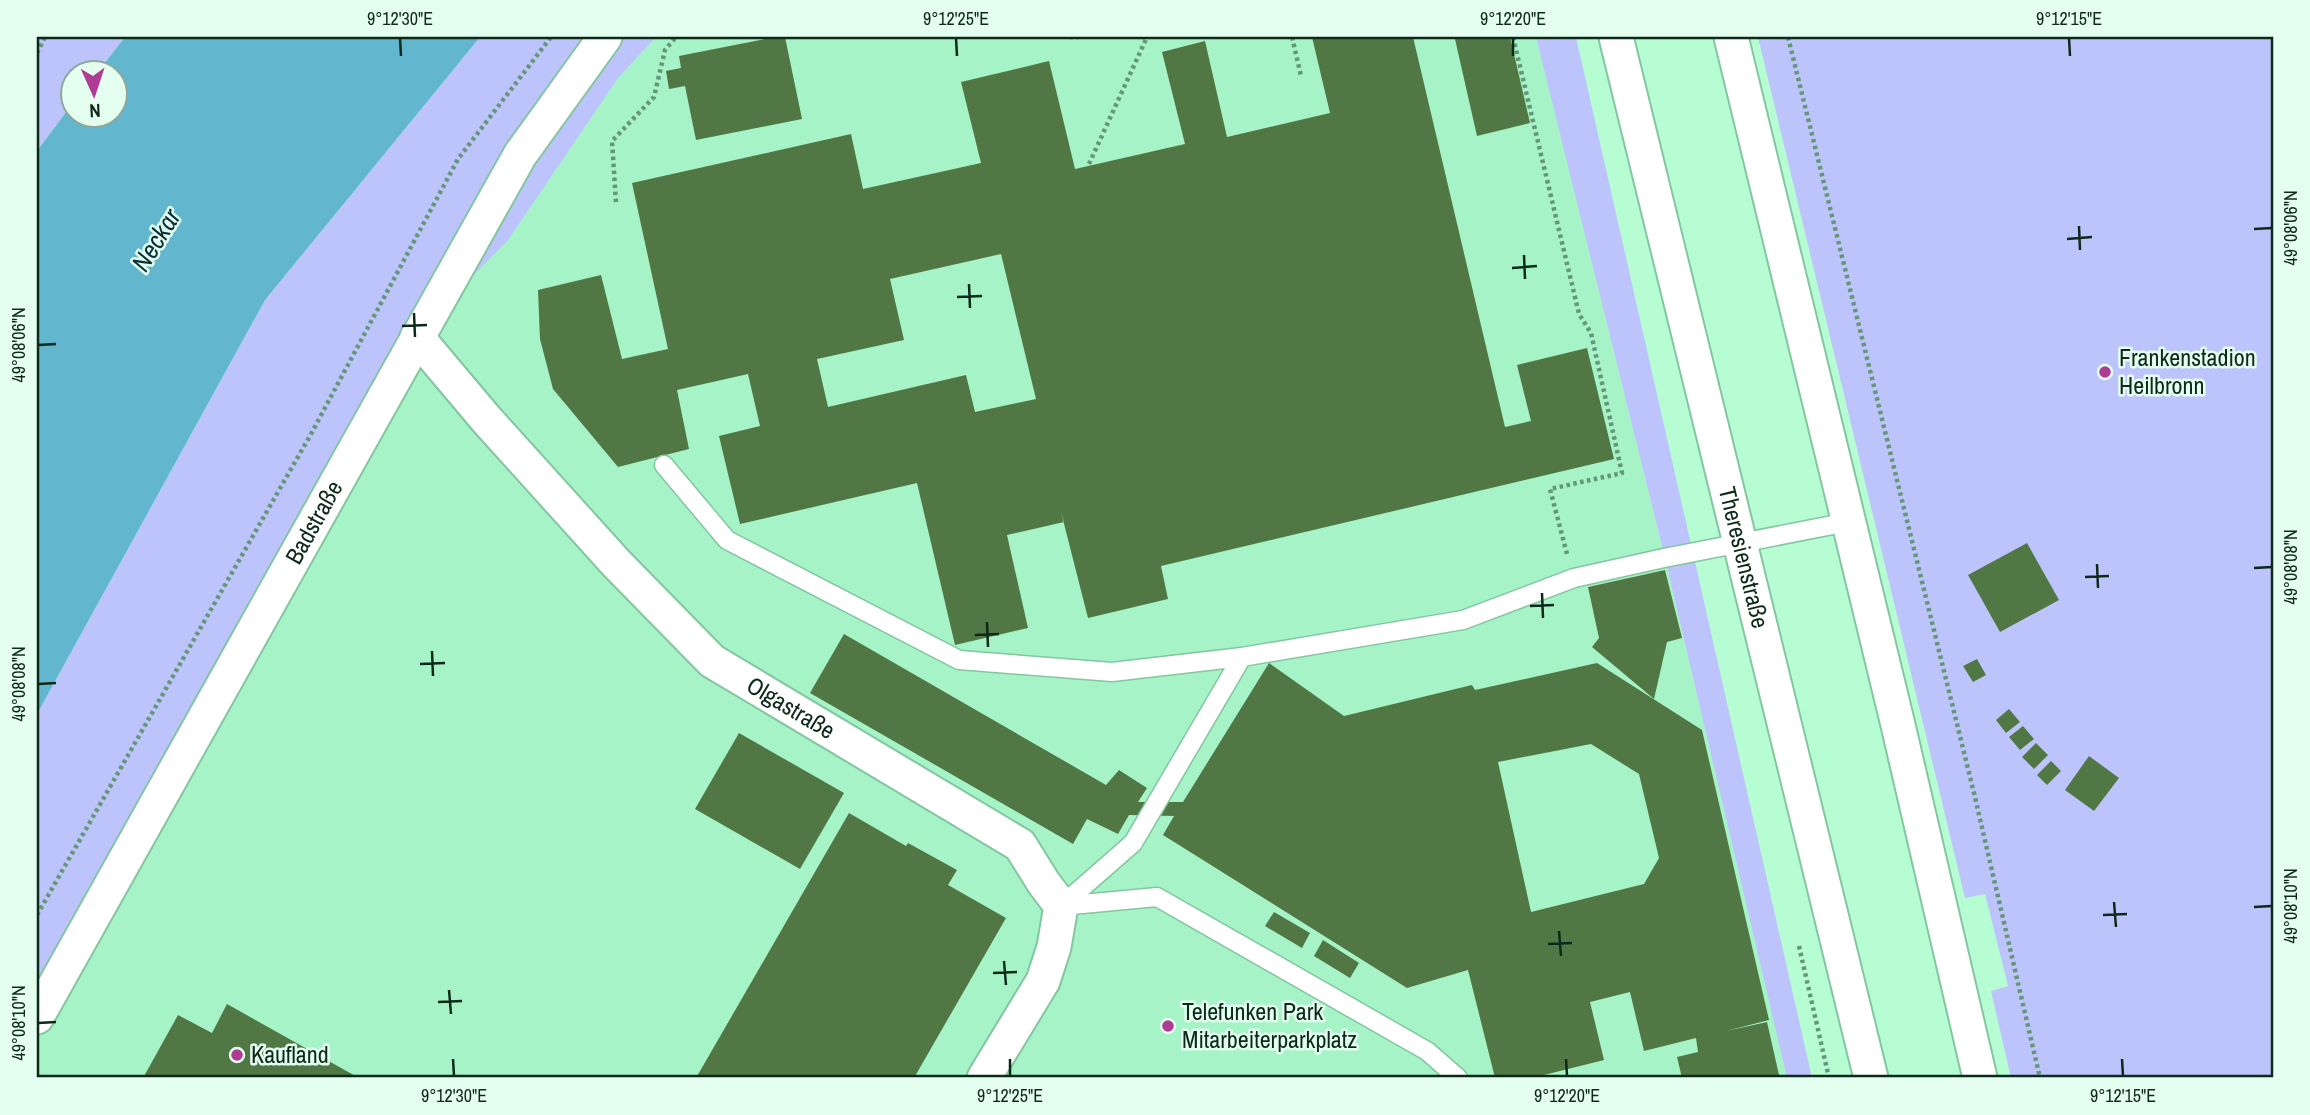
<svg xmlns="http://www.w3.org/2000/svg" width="2310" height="1115" font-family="'Archivo Narrow',sans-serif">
  <rect width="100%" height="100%" fill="#b7fdd4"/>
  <polygon fill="#a5f3c6" points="656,37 1536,37 1663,550 1787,1078 37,1078 37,981 391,360 618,78"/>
  <g fill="#bdc4fc">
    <polygon points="37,37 125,37 97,73 74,74 73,103 37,151"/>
    <polygon points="480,37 656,37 618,78 508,240 391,360 37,981 37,714 265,300"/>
    <polygon points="1536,37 1576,37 1812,1078 1787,1078 1663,550"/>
    <polygon points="1758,37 2273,37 2273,1078 2011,1078 1991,991 2008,986 1985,894 1965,898"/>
  </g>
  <polygon fill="#62b6cd" points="125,37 480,37 265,300 37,714 37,151 73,103 74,116 116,116 116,74 97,73"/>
  <g fill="#517844" fill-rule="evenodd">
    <polygon points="775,37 785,37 802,119 696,140 685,86 669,89 666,71 681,68 679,56"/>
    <path d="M 1312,37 L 1413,37 L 1505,427 L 1531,421 L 1517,365 L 1587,348 L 1614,459 L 1161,566 L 1168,599 L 1088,618 L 1061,512 L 1064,522 L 1007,535 L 1028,628 L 955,645 L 917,483 L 740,524 L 719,436 L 760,426 L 748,374 L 677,390 L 689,449 L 618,467 L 553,389 L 540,339 L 538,290 L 601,275 L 622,359 L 668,349 L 632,183 L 851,134 L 863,189 L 981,163 L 961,82 L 1049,61 L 1075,169 L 1185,144 L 1162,52 L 1205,41 L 1227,137 L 1330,113 ZM 1001,254 L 1036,399 L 975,412 L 966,375 L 828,407 L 817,359 L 904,340 L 890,279 Z"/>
    <polygon points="1466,37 1510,37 1530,123 1477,136 1455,39"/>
    <polygon points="2027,543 2059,600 2000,632 1968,575"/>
    <polygon points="1665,570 1682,638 1667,642 1654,699 1592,647 1599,638 1588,587"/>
    <path d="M 844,634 L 1106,785 L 1119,770 L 1147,788 L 1138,802 L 1183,802 L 1269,663 L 1344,716 L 1472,685 L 1475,690 L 1597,663 L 1702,730 L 1769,1020 L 1726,1031 L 1767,1022 L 1779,1075 L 1764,1078 L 1682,1078 L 1677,1057 L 1698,1052 L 1696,1038 L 1644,1051 L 1630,992 L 1590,1002 L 1604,1060 L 1532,1078 L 1495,1078 L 1468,970 L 1407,988 L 1163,835 L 1174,816 L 1129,815 L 1118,834 L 1087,819 L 1073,844 L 810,693 ZM 1591,744 L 1639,774 L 1659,858 L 1644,884 L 1531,912 L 1498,762 Z"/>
    <polygon points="1977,659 1986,675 1973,682 1963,666"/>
    <polygon points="2009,709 2020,722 2006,733 1996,720"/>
    <polygon points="2023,726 2034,739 2020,750 2009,737"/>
    <polygon points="739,733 844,793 800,869 695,809"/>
    <polygon points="2036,743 2048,755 2034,769 2022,757"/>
    <polygon points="2089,756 2119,778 2094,811 2065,790"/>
    <polygon points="2051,761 2061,771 2047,785 2037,775"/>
    <polygon points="849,813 906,846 908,843 957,870 948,885 1006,918 914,1078 696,1078"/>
    <polygon points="1274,912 1310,933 1302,948 1265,926"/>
    <polygon points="1323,940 1359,963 1350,978 1314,956"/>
    <polygon points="227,1004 359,1078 143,1078 178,1015 212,1033"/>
  </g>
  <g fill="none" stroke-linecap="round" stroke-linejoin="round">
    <g stroke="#83c6a0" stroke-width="21">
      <g id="service">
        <polyline points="664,465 727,540 959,660 1112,672 1242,657 1463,620 1574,578 1664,558 1848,522"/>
        <polyline points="1242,657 1133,843 1061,906 1157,897 1427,1051 1458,1078"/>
      </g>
    </g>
    <g stroke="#83c6a0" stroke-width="37">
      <g id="minor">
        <path id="s1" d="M 1616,37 L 1871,1078"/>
        <polyline points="1731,37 1898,725 1980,1078"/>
        <path id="s2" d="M 417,337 L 486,419 L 616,563 L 712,661 L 1020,845 L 1043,882 L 1061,906 L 1054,947 L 1043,981 L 984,1078"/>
        <path id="s3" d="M 37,1017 L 520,155 L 605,37"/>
      </g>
    </g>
    <g stroke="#649679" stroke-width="4.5" stroke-dasharray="3.5 3.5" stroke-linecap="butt">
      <polyline points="1069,37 1079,37"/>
      <polyline points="1292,37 1301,76"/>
      <polyline points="1513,37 1579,314 1591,333 1622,473 1550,489 1567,554"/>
      <polyline points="1788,37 1974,793 2040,1078"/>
      <polyline points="37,53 45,37"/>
      <polyline points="1089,164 1147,37"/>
      <polyline points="616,202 612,141 654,97 665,50 676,37"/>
      <polyline points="37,915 311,434 458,159 551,37"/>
      <polyline points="1799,946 1829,1078"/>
    </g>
    <use href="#service" stroke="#fff" stroke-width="18"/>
    <use href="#minor" stroke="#fff" stroke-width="33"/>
  </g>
  <path fill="none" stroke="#0d291a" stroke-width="2.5" d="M 400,38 L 401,56M 956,38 L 957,56M 1513,38 L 1513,56M 2069,38 L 2070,56M 2079,226 L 2080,250M 2254,229 L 2272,228M 2067,239 L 2092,237M 1524,255 L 1525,279M 1512,268 L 1537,266M 969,284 L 970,308M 957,297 L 982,296M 414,313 L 415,337M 402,326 L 427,325M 38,345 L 56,344M 2097,564 L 2098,588M 2254,568 L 2272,567M 2085,577 L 2109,576M 1542,593 L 1543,618M 1530,606 L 1554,605M 987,622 L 988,647M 975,635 L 999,634M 432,651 L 433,676M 420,664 L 445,663M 38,684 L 56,683M 2114,902 L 2116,927M 2254,907 L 2272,906M 2103,915 L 2127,914M 1559,931 L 1561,956M 1548,944 L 1572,943M 1004,961 L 1006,985M 993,973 L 1017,972M 449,990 L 451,1014M 438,1002 L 462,1001M 38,1023 L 56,1022M 453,1059 L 454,1076M 1010,1059 L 1010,1076M 1566,1059 L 1567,1076M 2122,1059 L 2123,1076"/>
  <g fill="#af3b94" stroke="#e4ffef" stroke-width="2.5">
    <circle cx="2105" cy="372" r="7"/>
    <circle cx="1168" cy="1026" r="7"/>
    <circle cx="237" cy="1055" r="7"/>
  </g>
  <g text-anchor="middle" stroke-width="5" stroke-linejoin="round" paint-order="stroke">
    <g font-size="24" fill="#0d291a" stroke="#e4ffef" text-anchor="start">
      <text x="2119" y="366">Frankenstadion<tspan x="2119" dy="28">Heilbronn</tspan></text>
      <text x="1182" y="1020">Telefunken Park<tspan x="1182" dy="28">Mitarbeiterparkplatz</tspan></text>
      <text x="251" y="1063">Kaufland</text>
    </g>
    <g font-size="24" fill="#0d291a" stroke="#e4ffef">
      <text dy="8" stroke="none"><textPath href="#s3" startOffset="567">Badstraße</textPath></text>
      <text dy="8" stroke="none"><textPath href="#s1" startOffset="536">Theresienstraße</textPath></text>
      <text dy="8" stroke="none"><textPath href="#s2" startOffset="530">Olgastraße</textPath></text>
    </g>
    <g font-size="26" font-style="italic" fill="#07303b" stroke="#e4ffef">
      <text transform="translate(156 240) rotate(-58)" y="9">Neckar</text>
    </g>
  </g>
  <rect width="2310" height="1115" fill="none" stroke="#e4ffef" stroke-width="77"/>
  <g transform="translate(94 94) rotate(177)"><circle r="33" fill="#e4ffef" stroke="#8ea99a" stroke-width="2"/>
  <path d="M0-5L12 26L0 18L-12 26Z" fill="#af3b94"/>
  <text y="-10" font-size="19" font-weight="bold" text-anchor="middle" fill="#0d291a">N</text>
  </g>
  <rect x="38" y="38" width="2234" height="1038" fill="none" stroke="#0d291a" stroke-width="2.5"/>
  <g font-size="18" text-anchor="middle" fill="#0d291a">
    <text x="400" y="25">9°12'30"E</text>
    <text x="956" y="25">9°12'25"E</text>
    <text x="1513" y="25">9°12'20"E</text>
    <text x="2069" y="25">9°12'15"E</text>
    <text transform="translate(2291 228) rotate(-90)" y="6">49°08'06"N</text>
    <text transform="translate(19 345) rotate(-90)" y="6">49°08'06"N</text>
    <text transform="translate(2291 567) rotate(-90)" y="6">49°08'08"N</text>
    <text transform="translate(19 684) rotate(-90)" y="6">49°08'08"N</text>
    <text transform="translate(2291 906) rotate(-90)" y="6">49°08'10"N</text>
    <text transform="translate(19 1023) rotate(-90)" y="6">49°08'10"N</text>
    <text x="454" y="1102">9°12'30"E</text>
    <text x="1010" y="1102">9°12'25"E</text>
    <text x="1567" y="1102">9°12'20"E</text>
    <text x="2123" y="1102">9°12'15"E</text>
  </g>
</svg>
